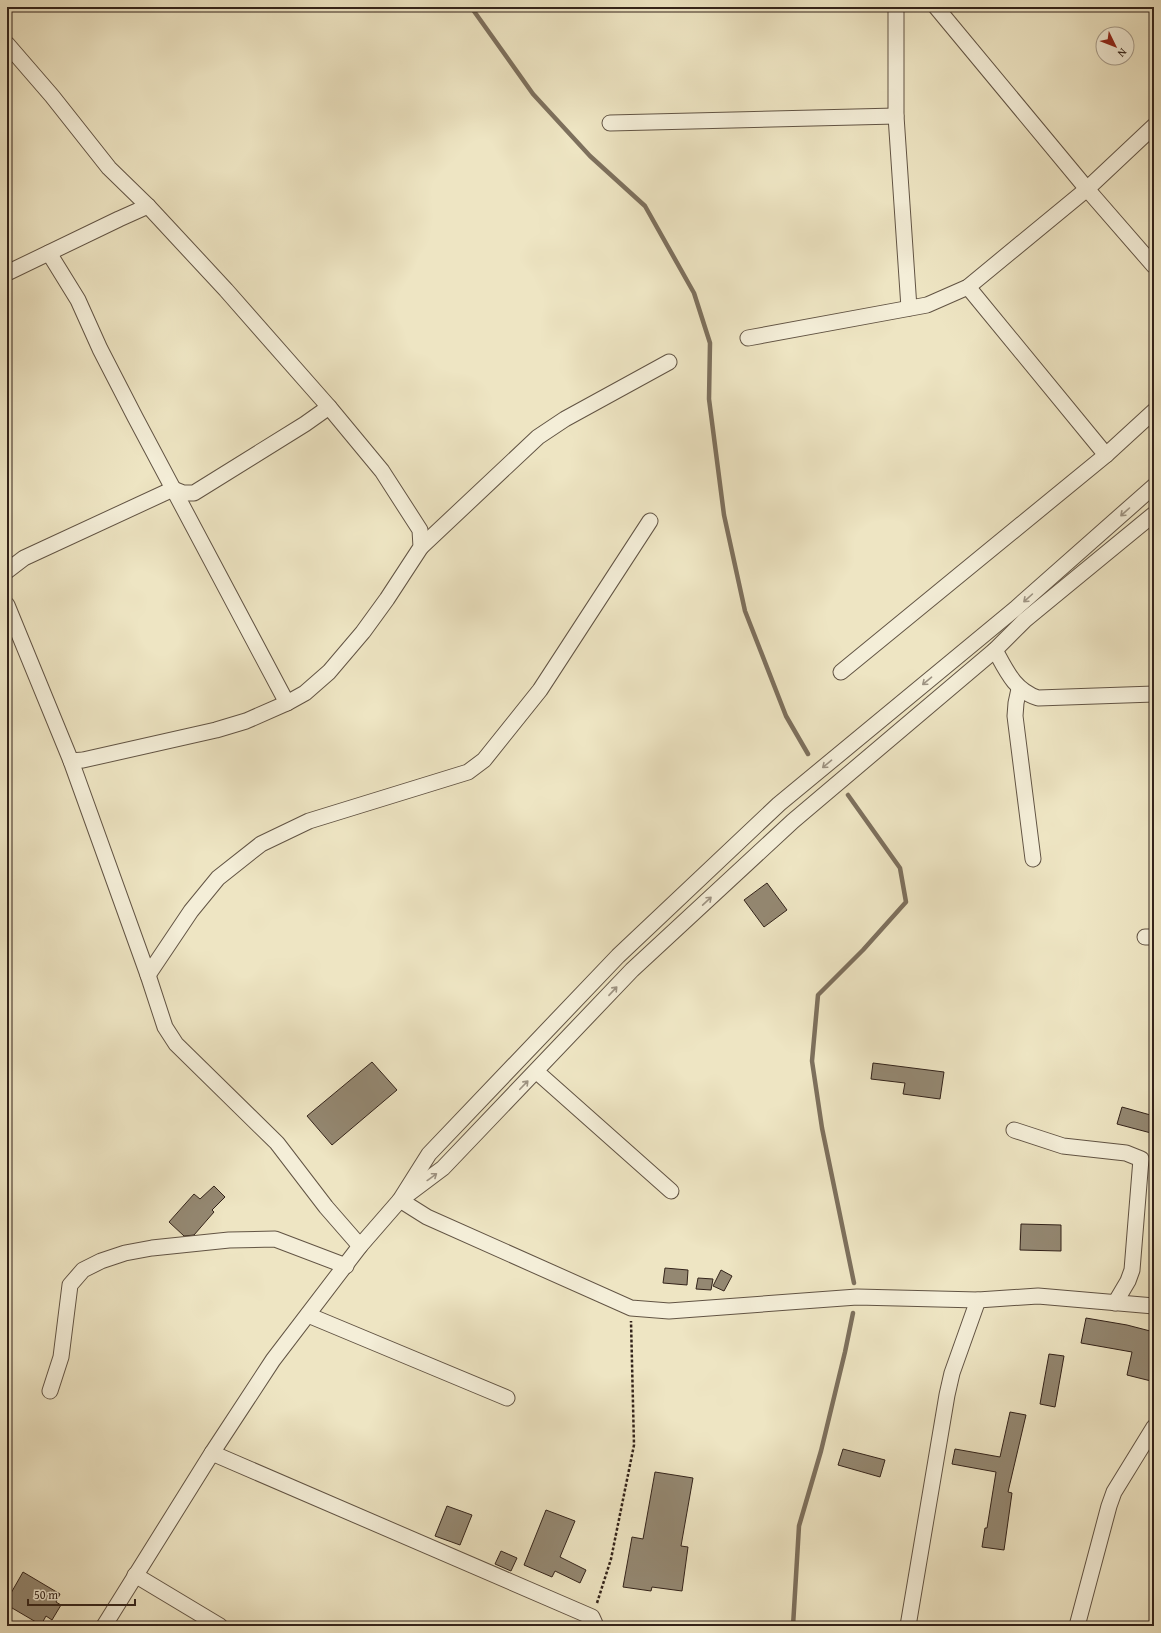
<svg xmlns="http://www.w3.org/2000/svg" width="1161" height="1633" font-family="'Gentium Book Plus',serif">
  <rect width="100%" height="100%" fill="#eee5c3"/>
  <filter id="stains"><feTurbulence type="fractalNoise" baseFrequency=".005" numOctaves="4"/><feColorMatrix values="0 0 0 0 .2 0 0 0 0 .09 0 0 0 0 .02 0 0 0 .5 -.17"/></filter>
  <radialGradient id="worn" r=".72"><stop offset=".6" stop-color="#630" stop-opacity="0"/><stop offset="1" stop-color="#630" stop-opacity=".3"/></radialGradient>
  <g fill="none" stroke-linecap="round" stroke-linejoin="round">
    <g stroke="#7d705d" stroke-width="4.5">
      <polyline points="471,7 533,94 590,156 645,206 694,293 710,343 709,399 724,515 745,611 786,716 808,754"/>
      <polyline points="848,795 900,868 906,902 863,950 818,995 812,1061 822,1128 854,1283"/>
      <polyline points="793,1626 799,1526 821,1451 845,1352 853,1313"/>
    </g>
  </g>
  <g fill="#948872" stroke="#33231a">
    <polygon points="767,883 787,910 764,927 744,900"/>
    <polygon points="372,1062 397,1090 332,1145 307,1116"/>
    <polygon points="873,1063 944,1072 940,1099 903,1094 905,1083 871,1079"/>
    <polygon points="1122,1107 1154,1116 1154,1123 1151,1133 1117,1124"/>
    <polygon points="214,1186 225,1197 212,1210 214,1212 194,1235 184,1236 169,1222 194,1194 200,1199"/>
    <polygon points="1021,1224 1061,1225 1061,1251 1020,1250"/>
    <polygon points="665,1268 688,1270 687,1285 663,1283"/>
    <polygon points="721,1270 732,1276 724,1291 713,1286"/>
    <polygon points="698,1278 713,1279 711,1290 696,1289"/>
    <polygon points="1086,1318 1127,1325 1154,1332 1154,1368 1151,1381 1127,1375 1132,1352 1081,1343"/>
    <polygon points="1049,1354 1064,1356 1055,1407 1040,1404"/>
    <polygon points="1010,1412 1026,1415 1008,1492 1012,1493 1004,1550 982,1547 985,1528 987,1528 996,1472 952,1464 955,1449 1000,1457"/>
    <polygon points="843,1449 885,1460 880,1477 838,1465"/>
    <polygon points="655,1472 693,1478 681,1546 688,1547 682,1591 652,1587 651,1591 623,1587 632,1537 643,1539"/>
    <polygon points="447,1506 472,1515 460,1545 435,1536"/>
    <polygon points="546,1510 575,1521 560,1557 586,1570 580,1583 555,1571 552,1577 524,1565"/>
    <polygon points="501,1551 517,1558 511,1571 495,1564"/>
    <polygon points="23,1572 60,1594 56,1602 61,1605 52,1620 46,1616 41,1625 7,1605 7,1600"/>
  </g>
  <g fill="none" stroke-linecap="round" stroke-linejoin="round">
    <g stroke="#625444" stroke-width="17">
      <g id="minor">
        <polyline points="896,7 896,116 909,308"/>
        <polyline points="936,7 1087,189 1154,266"/>
        <polyline points="7,44 52,96 109,168 148,206 226,290 329,407 382,471 420,530 421,547 387,599 363,632 329,672 305,693 287,703 246,721 216,730 83,760 71,761"/>
        <polyline points="610,123 896,116"/>
        <polyline points="49,253 78,300 100,349 135,417 287,703"/>
        <polyline points="7,273 119,219 148,206"/>
        <polyline points="968,287 1106,455"/>
        <polyline points="748,338 927,305 968,287 1087,189 1154,126"/>
        <polyline points="421,547 538,437 565,419 669,362"/>
        <polyline points="7,571 24,558 173,489 183,493 194,493 305,424 329,407"/>
        <polyline points="7,605 71,761 148,975 165,1027 176,1044 277,1143 326,1207 360,1246"/>
        <path d="M 995,650 C 1006,670 1014,690 1038,698 L 1154,694"/>
        <polyline points="841,672 1106,455 1154,411"/>
        <polyline points="1019,689 1016,703 1015,716 1033,859"/>
        <polyline points="1145,937 1154,937"/>
        <polyline points="148,975 191,911 218,878 261,844 309,821 468,772 484,760 540,690 650,521"/>
        <polyline points="537,1072 671,1191"/>
        <polyline points="1014,1130 1063,1146 1126,1153 1141,1159 1132,1270 1128,1281 1115,1303"/>
        <polyline points="407,1195 443,1168 632,970 793,821 995,650 1025,620 1154,514"/>
        <polyline points="400,1200 427,1217 631,1308 669,1311 857,1297 978,1300 1038,1296 1154,1306"/>
        <polyline points="308,1315 507,1398"/>
        <polyline points="50,1391 61,1357 70,1285 83,1270 101,1261 125,1253 152,1248 229,1240 275,1239 346,1266"/>
        <polyline points="212,1453 592,1617 596,1626"/>
        <polyline points="135,1575 220,1626"/>
        <polyline points="104,1626 212,1453 273,1360 360,1246 400,1200 429,1154 618,956 779,804 1015,609 1154,486"/>
        <polyline points="908,1626 947,1395 952,1373 978,1300"/>
        <polyline points="1077,1626 1109,1506 1114,1492 1154,1427"/>
      </g>
    </g>
    <polyline stroke="#33231a" stroke-width="2.5" stroke-dasharray="3 2" stroke-linecap="butt" points="597,1603 611,1559 634,1445 631,1321"/>
    <use href="#minor" stroke="#f4eed8" stroke-width="15"/>
  </g>
  <defs><path id="oneway-shaft" d="M-6 0H5M1.5-3L5.5 0L1.5 3" fill="none" stroke-width="1.6" stroke-linecap="round" stroke-linejoin="round"/></defs>
  <g stroke="#9d9382">
    <use href="#oneway-shaft" transform="translate(1125 512) rotate(138)"/>
    <use href="#oneway-shaft" transform="translate(1028 598) rotate(138)"/>
    <use href="#oneway-shaft" transform="translate(927 681) rotate(140)"/>
    <use href="#oneway-shaft" transform="translate(827 764) rotate(140)"/>
    <use href="#oneway-shaft" transform="translate(707 901) rotate(-43)"/>
    <use href="#oneway-shaft" transform="translate(613 991) rotate(-47)"/>
    <use href="#oneway-shaft" transform="translate(524 1085) rotate(-46)"/>
    <use href="#oneway-shaft" transform="translate(432 1177) rotate(-36)"/>
  </g>
  <rect width="1161" height="1633" fill="none" stroke="#eee5c3" stroke-width="24"/>
  <rect x="8" y="8" width="1145" height="1617" fill="none" stroke="#33231a" stroke-width="2"/>
  <rect x="12" y="12" width="1137" height="1609" fill="none" stroke="#33231a"/>
  <g transform="translate(1115 46) rotate(133)"><circle r="19" fill="#f4eed8" stroke="#a79d8c"/>
  <path d="M0-3L7 15L0 10L-7 15Z" fill="#8f2418"/>
  <text y="-6" font-size="11" font-weight="bold" text-anchor="middle" fill="#33231a">N</text>
  </g>
  <path d="M28 1599v6h107v-6" fill="none" stroke="#33231a" stroke-width="2"/>
  <text x="34" y="1599" font-size="12" fill="#33231a" stroke="#f4eed8" stroke-width="3" paint-order="stroke">50 m</text>
  <rect width="100%" height="100%" filter="url(#stains)"/>
  <rect width="100%" height="100%" fill="url(#worn)"/>
</svg>
